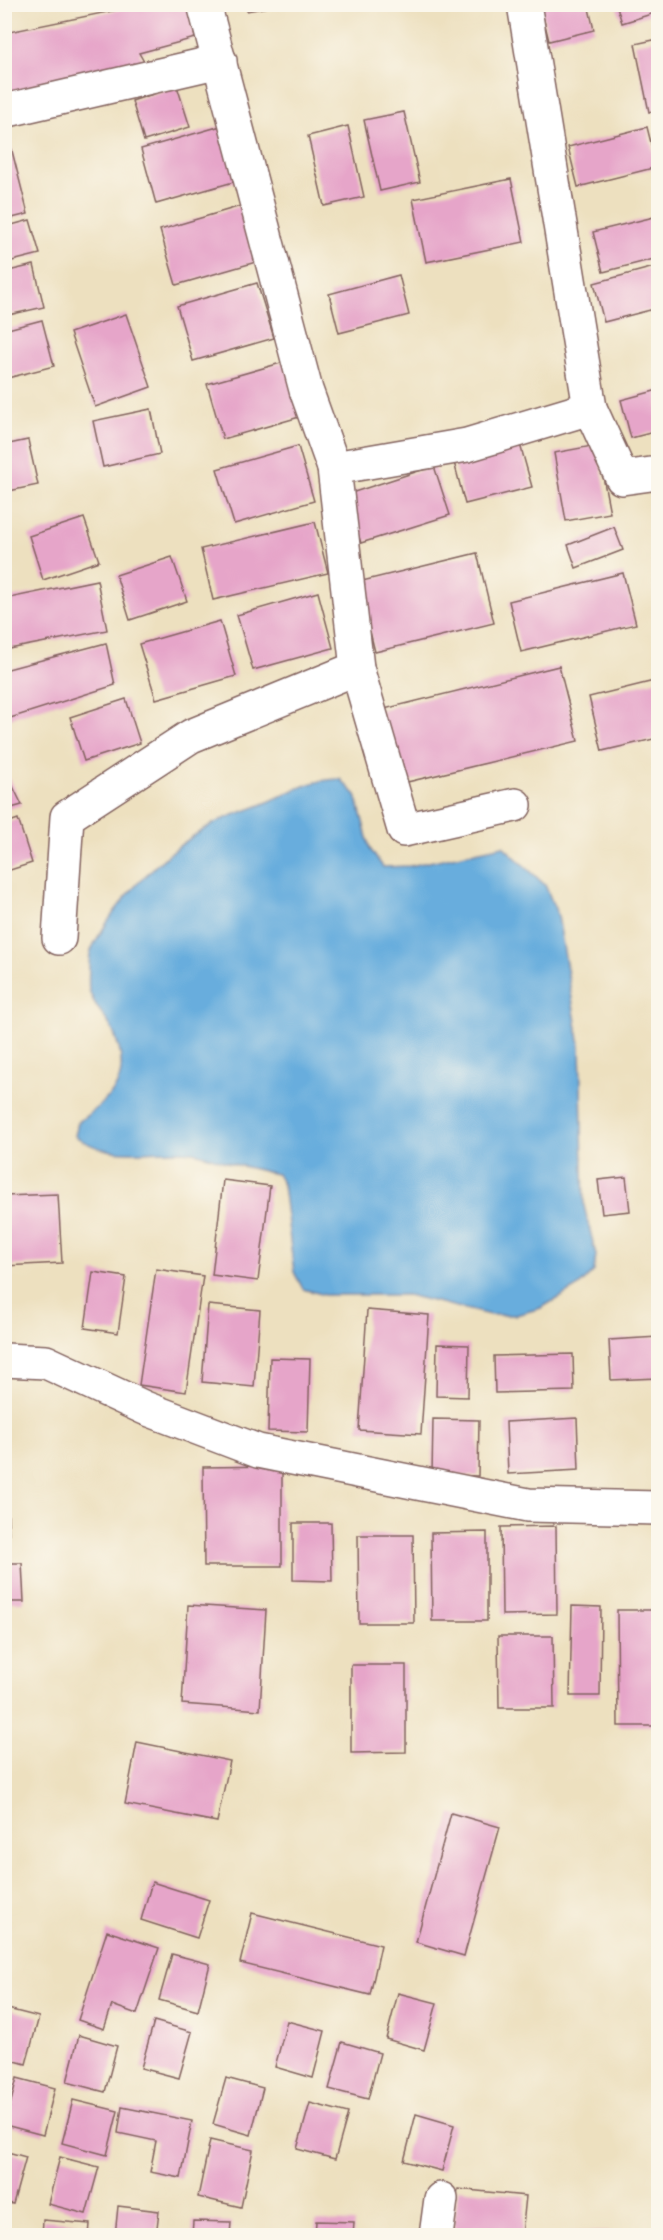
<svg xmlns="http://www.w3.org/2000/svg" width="663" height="2240" font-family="Dekko,sans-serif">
  <rect width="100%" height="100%" fill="#fbf7ec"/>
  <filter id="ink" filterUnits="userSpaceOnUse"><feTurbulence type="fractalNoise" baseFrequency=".0167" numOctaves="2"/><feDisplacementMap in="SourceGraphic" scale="12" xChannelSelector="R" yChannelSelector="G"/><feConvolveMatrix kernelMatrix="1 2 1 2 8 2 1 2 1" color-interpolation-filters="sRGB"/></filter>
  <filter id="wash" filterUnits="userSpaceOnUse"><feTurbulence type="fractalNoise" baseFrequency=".008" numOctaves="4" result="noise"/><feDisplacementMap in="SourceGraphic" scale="24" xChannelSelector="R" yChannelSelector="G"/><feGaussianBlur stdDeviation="1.35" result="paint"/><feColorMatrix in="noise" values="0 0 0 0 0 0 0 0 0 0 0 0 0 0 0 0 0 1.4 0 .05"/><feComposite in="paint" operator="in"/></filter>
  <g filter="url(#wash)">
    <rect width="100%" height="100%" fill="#ede0bf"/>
    <path fill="#67addd" stroke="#586684" stroke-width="1.5" d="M 340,779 L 356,795 L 370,849 L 383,867 L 410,866 L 503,846 L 545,885 L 558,916 L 580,1046 L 584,1206 L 596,1255 L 594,1271 L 579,1286 L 541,1308 L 516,1315 L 490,1315 L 407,1295 L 325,1295 L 303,1289 L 294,1272 L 283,1185 L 277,1174 C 259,1170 240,1166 223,1161 C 212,1158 202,1153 192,1152 C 150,1147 113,1163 75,1136 L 78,1122 C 116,1095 134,1077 112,1029 C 105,1016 93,1005 89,990 C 88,984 89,961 90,954 C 92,945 100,934 105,926 C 130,885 172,847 213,824 C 230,815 250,810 268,802 C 296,790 308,780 340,779 Z"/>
    <g id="blocks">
      <g fill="#e6a5c9">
        <polygon points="120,4 188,4 195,38 139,53 147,67 4,99 4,33 122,9"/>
        <polygon points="245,4 274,4 274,6 247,11"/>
        <polygon points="540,4 588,4 594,30 549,41"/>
        <polygon points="616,4 658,4 658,12 622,23"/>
        <polygon points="658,39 658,110 649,112 635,44"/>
        <polygon points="177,86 190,127 144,141 132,101"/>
        <polygon points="404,112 420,182 380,191 364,120"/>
        <polygon points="221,126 237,181 156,204 141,149"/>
        <polygon points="348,126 364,197 324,206 308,136"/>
        <polygon points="647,127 657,167 578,187 568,147"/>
        <polygon points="11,147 28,214 4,220 4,149"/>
        <polygon points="511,179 524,242 426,262 413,199"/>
        <polygon points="241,206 256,262 176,285 160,230"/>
        <polygon points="658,216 658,258 603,272 593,232"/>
        <polygon points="30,220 40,254 4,263 4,227"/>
        <polygon points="34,265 44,307 4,316 4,272"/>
        <polygon points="658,266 658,308 604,322 594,283"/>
        <polygon points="399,275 409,315 339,333 329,294"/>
        <polygon points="257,283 274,338 193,361 177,306"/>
        <polygon points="126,314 151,387 95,407 70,333"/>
        <polygon points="42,320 54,366 4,379 4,330"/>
        <polygon points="288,361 303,416 223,439 207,384"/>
        <polygon points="658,390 658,431 631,438 621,400"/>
        <polygon points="151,409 160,454 103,467 93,421"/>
        <polygon points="28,440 38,485 4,492 4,445"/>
        <polygon points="520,444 532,487 465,504 454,462"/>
        <polygon points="597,445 610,513 566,521 554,453"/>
        <polygon points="298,446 314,501 234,524 217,469"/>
        <polygon points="434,466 450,515 361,543 345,495"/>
        <polygon points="84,518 99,561 43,580 29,536"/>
        <polygon points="315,522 328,573 213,600 201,549"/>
        <polygon points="614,527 623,550 576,568 568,545"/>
        <polygon points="477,553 494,623 375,652 358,582"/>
        <polygon points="172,557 187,601 130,620 116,575"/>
        <polygon points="623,573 636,624 521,652 509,601"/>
        <polygon points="97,580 107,630 4,650 4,599"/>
        <polygon points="318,592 333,648 253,670 237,615"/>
        <polygon points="220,621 236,676 156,699 139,644"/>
        <polygon points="106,643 115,685 4,720 4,670"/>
        <polygon points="559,666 578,741 399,784 380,710"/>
        <polygon points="658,680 658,738 602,751 589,697"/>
        <polygon points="126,699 140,743 84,761 70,717"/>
        <polygon points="4,768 22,805 4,810"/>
        <polygon points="18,819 32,863 4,872 4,824"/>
        <polygon points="626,1177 630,1211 602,1214 598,1180"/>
        <polygon points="223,1180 270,1186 258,1281 212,1275"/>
        <polygon points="58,1194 62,1263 4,1266 4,1196"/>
        <polygon points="156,1269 203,1276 186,1392 139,1385"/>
        <polygon points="93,1272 126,1277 118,1333 85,1328"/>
        <polygon points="208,1305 260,1310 254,1387 202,1382"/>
        <polygon points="367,1310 429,1315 421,1434 359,1430"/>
        <polygon points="658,1337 658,1378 611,1380 609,1340"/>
        <polygon points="437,1344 469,1345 468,1397 436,1396"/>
        <polygon points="573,1354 574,1391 495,1393 494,1356"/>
        <polygon points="270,1358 310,1359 308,1432 268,1431"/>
        <polygon points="577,1418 579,1470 508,1474 506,1422"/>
        <polygon points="433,1419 479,1420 478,1476 432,1475"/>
        <polygon points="282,1466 282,1566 204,1566 203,1467"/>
        <polygon points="4,1500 7,1500 9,1539 4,1540"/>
        <polygon points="293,1523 331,1523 332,1581 293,1580"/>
        <polygon points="556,1526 557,1614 502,1615 501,1527"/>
        <polygon points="487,1532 487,1621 432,1621 431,1533"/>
        <polygon points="358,1535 413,1535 414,1623 359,1623"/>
        <polygon points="4,1563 22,1563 24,1602 4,1602"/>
        <polygon points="188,1605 266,1610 260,1710 182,1704"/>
        <polygon points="572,1606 601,1607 600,1696 570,1696"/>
        <polygon points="617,1610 658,1610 658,1726 618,1726"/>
        <polygon points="498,1636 553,1636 554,1708 499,1708"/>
        <polygon points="351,1665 406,1665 406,1752 351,1753"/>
        <polygon points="137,1742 230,1761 217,1822 125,1804"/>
        <polygon points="451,1813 500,1827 464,1956 416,1942"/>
        <polygon points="152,1882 209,1900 197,1938 141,1920"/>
        <polygon points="252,1913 381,1945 370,1995 240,1963"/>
        <polygon points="107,1931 159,1948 137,2014 112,2005 104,2029 78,2020"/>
        <polygon points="172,1954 210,1964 198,2011 159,2000"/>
        <polygon points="398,1993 437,2003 424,2050 386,2039"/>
        <polygon points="4,2008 39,2017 26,2064 4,2058"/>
        <polygon points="154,2021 192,2032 179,2078 141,2068"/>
        <polygon points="287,2021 325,2031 313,2078 275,2067"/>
        <polygon points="79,2035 117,2046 105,2092 67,2082"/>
        <polygon points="342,2042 380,2053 368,2099 329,2089"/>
        <polygon points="17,2078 55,2088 43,2135 5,2125"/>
        <polygon points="226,2078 263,2088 251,2135 213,2124"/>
        <polygon points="73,2100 118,2111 107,2155 62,2143"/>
        <polygon points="310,2103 348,2113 335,2159 297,2149"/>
        <polygon points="122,2107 192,2121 181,2178 150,2172 156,2141 118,2133"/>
        <polygon points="416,2114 454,2125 442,2171 404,2161"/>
        <polygon points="210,2140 253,2150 241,2207 198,2197"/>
        <polygon points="4,2151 26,2157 13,2204 4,2202"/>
        <polygon points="60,2157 99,2167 86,2214 48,2204"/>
        <polygon points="458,2189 526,2196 522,2236 453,2236"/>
        <polygon points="118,2206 159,2211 156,2236 115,2236"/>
        <polygon points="43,2220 90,2224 89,2236 42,2236"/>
        <polygon points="193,2221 231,2222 230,2236 192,2236"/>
        <polygon points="316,2221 354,2222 353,2236 315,2236"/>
        <rect x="569" y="2232" width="41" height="4"/>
      </g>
    </g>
  </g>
  <g filter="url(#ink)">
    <use href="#blocks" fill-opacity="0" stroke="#83635f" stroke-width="1.5"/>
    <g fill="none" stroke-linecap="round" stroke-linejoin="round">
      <g stroke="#83635f" stroke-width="36">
        <g id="minor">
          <polyline points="204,4 306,390 334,468 467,445 590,408"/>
          <polyline points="524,4 590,408 622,478 658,473"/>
          <polyline points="4,111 220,61"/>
          <polyline points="334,468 357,668 404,830 515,805"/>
          <polyline points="59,938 67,817 191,736 357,668"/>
          <polyline points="4,1360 46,1362 145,1408 258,1451 528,1505 658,1508"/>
          <polyline points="436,2236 441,2199"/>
        </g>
      </g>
      <use href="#minor" stroke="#fff" stroke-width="33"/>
    </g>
  </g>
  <rect width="663" height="2240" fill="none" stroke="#fbf7ec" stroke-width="24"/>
</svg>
